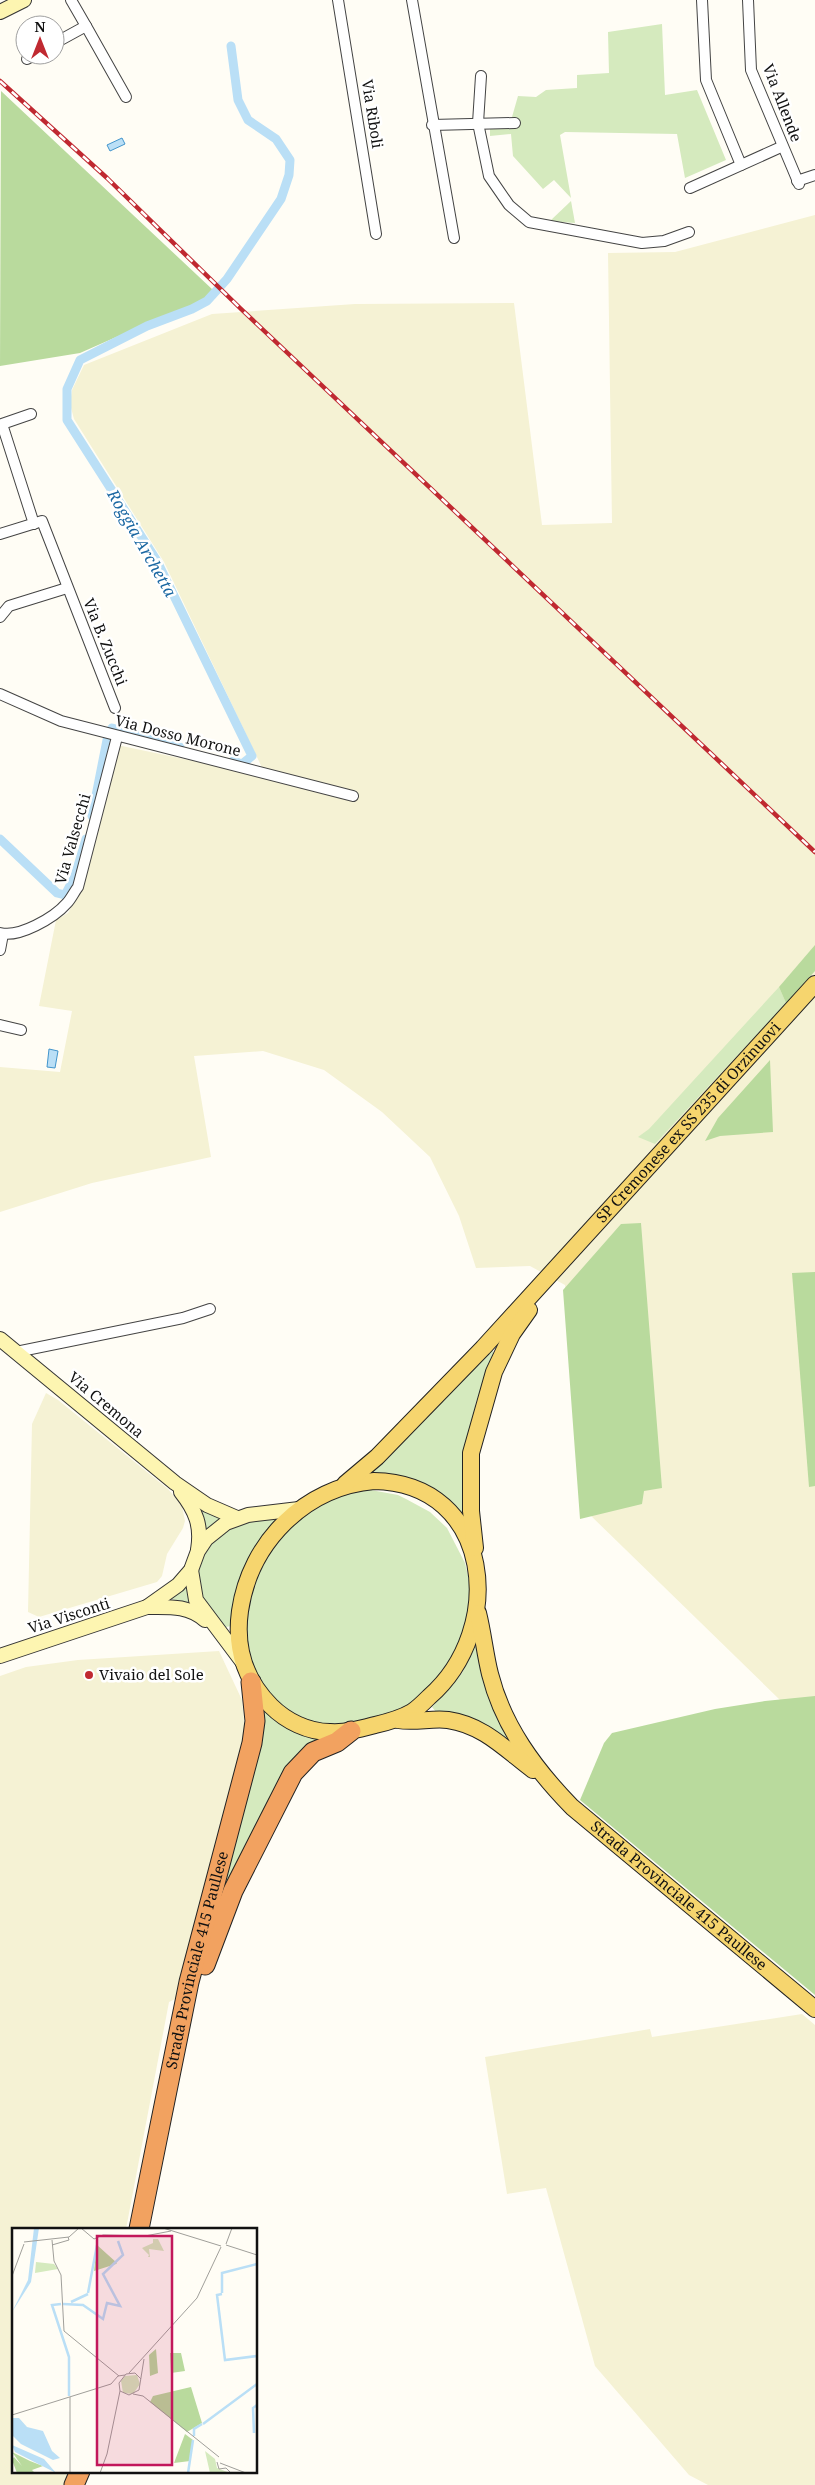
<svg xmlns="http://www.w3.org/2000/svg" width="815" height="2485" font-family="'Noto Serif',serif">
  <rect width="100%" height="100%" fill="#fffdf5"/>
  <g fill="#f5f2d4">
    <polygon points="815,215 815,1734 587,1512 565,1285 530,1266 476,1268 459,1216 430,1157 382,1112 324,1070 263,1051 194,1056 211,1157 92,1183 0,1212 0,1067 60,1072 72,1011 39,1006 56,920 68,913 80,892 117,745 266,776 164,562 74,419 70,404 72,390 84,365 212,314 355,304 514,303 542,525 612,523 608,253 675,252"/>
    <polygon points="46,1393 58,1400 168,1489 182,1506 185,1521 183,1528 167,1554 162,1576 157,1582 39,1617 28,1612 32,1424"/>
    <polygon points="219,1651 242,1700 245,1729 177,1998 169,2002 126,2229 14,2229 14,2471 70,2471 64,2485 0,2485 0,1676 26,1667 78,1660"/>
    <polygon points="802,2014 815,2025 815,2485 708,2485 689,2475 595,2366 546,2188 507,2194 485,2057 650,2029 652,2037"/>
  </g>
  <g fill="#d5eabe">
    <polygon points="662,24 665,95 697,90 726,160 685,178 677,134 565,132 560,135 571,198 554,180 543,189 513,156 511,134 490,136 490,129 515,128 515,119 512,117 518,96 536,97 546,90 577,88 577,75 609,73 608,32"/>
    <polygon points="571,201 575,223 550,221"/>
    <polygon points="779,987 786,1003 655,1144 638,1137 649,1129"/>
    <path d="M 493,1346 L 493,1355 L 476,1402 L 469,1437 L 464,1515 L 461,1515 C 444,1498 426,1481 402,1477 C 392,1475 380,1476 371,1473 L 369,1471 Z"/>
    <polygon points="371,1490 398,1495 406,1499 430,1512 447,1528 465,1563 470,1584 471,1608 451,1668 396,1717 327,1728 290,1716 255,1680 245,1630 249,1595 256,1570 273,1546 299,1519 336,1497 358,1491"/>
    <polygon points="202,1509 226,1518 206,1531"/>
    <path d="M 275,1518 C 273,1530 255,1548 248,1561 C 237,1580 235,1604 231,1626 L 226,1627 L 205,1608 L 196,1581 L 199,1563 L 209,1544 L 225,1530 L 239,1523 Z"/>
    <polygon points="187,1583 192,1603 171,1599 170,1598"/>
    <polygon points="478,1646 511,1740 510,1742 436,1712 432,1707 462,1673 475,1647"/>
    <polygon points="263,1709 323,1739 219,1905 260,1710"/>
  </g>
  <g fill="#b9da9d">
    <polygon points="1,91 213,290 207,297 188,309 148,323 80,353 0,366"/>
    <polygon points="815,945 815,971 786,1003 779,987"/>
    <polygon points="770,1060 773,1132 720,1136 705,1141 718,1118"/>
    <polygon points="641,1223 662,1488 644,1491 642,1504 580,1519 563,1290 621,1224"/>
    <polygon points="815,1272 815,1486 809,1487 792,1273"/>
    <polygon points="815,1696 815,1995 580,1800 604,1743 612,1733 715,1709 765,1701"/>
  </g>
  <g fill="#badff6" stroke="#4295cc">
    <polygon points="122,138 125,144 110,151 107,145"/>
    <polygon points="49,1049 58,1051 55,1068 47,1067"/>
  </g>
  <g fill="none" stroke-linecap="round" stroke-linejoin="round">
    <g stroke="#badff6" stroke-width="9">
      <polyline points="231,46 238,100 248,120 276,139 290,160 289,175 281,199 227,279 207,301 192,309 147,326 80,360 67,389 67,420 157,561 252,756 242,764 233,761"/>
      <polyline points="92,816 108,735 112,728 180,747"/>
      <polyline points="0,839 57,893 65,895 75,876 86,839"/>
    </g>
    <g stroke="#444" stroke-width="12">
      <g id="street">
        <polyline points="338,0 376,234"/>
        <polyline points="412,0 454,238"/>
        <polyline points="702,0 706,80 741,165"/>
        <polyline points="748,0 751,70 799,184"/>
        <polyline points="86,26 126,97"/>
        <polyline points="55,43 86,26 71,0"/>
        <polyline points="27,59 34,55"/>
        <polyline points="481,76 478,123 489,176 509,205 529,222 642,243 664,241 689,232"/>
        <polyline points="432,125 515,123"/>
        <polyline points="797,181 815,175"/>
        <polyline points="690,188 781,147"/>
        <polyline points="31,414 2,424 34,524"/>
        <polyline points="0,534 42,521 115,708"/>
        <polyline points="0,617 9,606 67,588"/>
        <polyline points="0,694 61,721 353,796"/>
        <path d="M 0,933 C 19,938 54,918 67,903 C 71,899 74,892 78,887 L 117,737"/>
        <polyline points="0,950 3,934"/>
        <polyline points="0,1025 21,1030"/>
        <polyline points="16,1352 183,1318 210,1309"/>
      </g>
    </g>
    <g stroke="#333" stroke-width="16">
      <g id="secondary">
        <polyline points="0,12 24,0"/>
        <polyline points="0,1339 175,1483 207,1505 237,1518"/>
        <path d="M 181,1492 C 196,1511 202,1526 198,1550"/>
        <polyline points="191,1570 196,1600 244,1664"/>
        <path d="M 147,1607 C 169,1607 188,1605 205,1620"/>
        <polyline points="0,1656 147,1607 178,1585 191,1570 198,1551 206,1539 226,1523 248,1515 299,1509"/>
      </g>
    </g>
    <g stroke="#222" stroke-width="18">
      <g id="primary">
        <path d="M 374,1481 C 493,1483 507,1629 429,1697 C 424,1702 418,1708 412,1712 C 400,1719 388,1722 375,1725 C 360,1729 346,1733 330,1732 C 308,1732 286,1721 271,1706 C 244,1679 235,1647 240,1611 C 250,1542 305,1487 374,1481 Z"/>
        <path id="s1" d="M 345,1484 L 377,1457 L 483,1348 L 815,984"/>
        <polyline points="475,1548 471,1511 471,1453 494,1372 512,1334 529,1310"/>
        <path id="s2" d="M 478,1613 C 483,1633 485,1654 490,1674 C 503,1726 535,1769 572,1807 L 815,2009"/>
        <path d="M 398,1720 C 415,1723 431,1718 448,1720 C 483,1725 505,1749 533,1770"/>
      </g>
    </g>
    <g stroke="#222" stroke-width="21">
      <g id="highway">
        <polyline points="205,1965 233,1891 293,1773 313,1752 337,1742 351,1731"/>
        <path id="s3" d="M 139,2229 L 189,1982 L 252,1743 L 255,1721 L 251,1682"/>
        <polyline points="74,2485 80,2471"/>
      </g>
    </g>
    <use href="#street" stroke="#fff" stroke-width="10"/>
    <use href="#secondary" stroke="#fdf5b1" stroke-width="14"/>
    <use href="#primary" stroke="#f6d56e" stroke-width="16"/>
    <use href="#highway" stroke="#f2a260" stroke-width="19"/>
    <g stroke="#c02931" stroke-width="4.5">
      <polyline id="rail" points="0,81 107,178 240,308 815,852"/>
    </g>
    <use href="#rail" stroke="#fff" stroke-width="2.5" stroke-dasharray="8" stroke-linecap="butt"/>
  </g>
  <circle fill="#c02931" stroke="#fff" stroke-width="2" cx="89" cy="1675" r="5"/>
  <g text-anchor="middle" stroke-width="5" stroke-linejoin="round" paint-order="stroke">
    <g font-size="15" fill="#111" stroke="#fff">
      <text transform="translate(782 103) rotate(69)" y="5">Via Allende</text>
      <text transform="translate(372 114) rotate(81)" y="5">Via Riboli</text>
      <text transform="translate(105 642) rotate(68)" y="5">Via B. Zucchi</text>
      <text transform="translate(178 736) rotate(14)" y="5">Via Dosso Morone</text>
      <text transform="translate(73 839) rotate(-74)" y="5">Via Valsecchi</text>
      <text dy="5" stroke="none"><textPath href="#s1" startOffset="499">SP Cremonese ex SS 235 di Orzinuovi</textPath></text>
      <text transform="translate(106 1405) rotate(40)" y="5">Via Cremona</text>
      <text transform="translate(69 1616) rotate(-18)" y="5">Via Visconti</text>
      <text dy="5" stroke="none"><textPath href="#s2" startOffset="359">Strada Provinciale 415 Paullese</textPath></text>
      <text dy="5" stroke="none"><textPath href="#s3" startOffset="275">Strada Provinciale 415 Paullese</textPath></text>
    </g>
    <g font-size="15" fill="#111" stroke="#fff" text-anchor="start">
      <text x="99" y="1680">Vivaio del Sole</text>
    </g>
    <g font-size="16" font-style="italic" fill="#1a67a2" stroke="#fff">
      <text transform="translate(142 543) rotate(60)" y="6">Roggia Archetta</text>
    </g>
  </g>
  <g transform="translate(12 2228)">
    <rect width="245" height="245" fill="#fffdf5"/>
    <path d="M 141,11 L 146,11 L 152,23 L 137,21 L 138,29 L 136,29 L 137,27 L 130,20 L 141,15 ZM 24,34 L 42,36 L 46,41 L 23,45 ZM 125,147 L 128,156 L 121,166 L 111,165 L 109,153 L 113,148 ZM 193,223 L 203,231 L 205,240 L 218,245 L 198,245 Z" fill="#d5eabe"/>
    <path d="M 85,17 L 105,35 L 104,36 L 82,43 ZM 144,121 L 146,145 L 138,148 L 137,127 ZM 158,125 L 169,125 L 173,143 L 159,145 ZM 179,159 L 190,195 L 175,204 L 138,174 L 141,168 ZM 173,206 L 181,212 L 178,233 L 162,235 ZM 0,224 L 18,233 L 31,238 L 20,242 L 23,245 L 5,245 L 0,232 L 2,229 L 10,238 Z" fill="#b9da9d"/>
    <path d="M 22,0 L 27,0 L 19,54 L 0,84 L 16,52 ZM 0,190 L 7,190 L 15,199 L 31,203 L 40,223 L 48,230 L 41,232 L 9,216 L 0,207 ZM 0,217 L 32,231 L 44,245 L 3,224 Z" fill="#badff6"/>
    <path fill="none" stroke="#badff6" stroke-width="2.5" d="M 76,65 L 85,17M 210,65 L 210,45 L 245,36M 210,66 L 205,67 L 213,132 L 245,128M 59,74 L 76,66M 49,76 L 40,77 L 57,129 L 57,168M 51,76 L 71,77 L 91,91 L 95,75 L 108,78 L 91,46 L 111,27 L 106,13M 191,196 L 245,156M 242,205 L 241,180 L 245,177M 182,208 L 182,201 L 190,196M 176,245 L 181,212"/>
    <path fill="none" stroke="#a09f9a" stroke-width="1" d="M 69,0 L 82,11 L 91,7 L 133,8 L 159,3M 151,0 L 209,18M 39,11 L 57,9 L 67,0M 40,12 L 42,33 L 49,47 L 52,103 L 107,148M 12,14 L 39,11M 214,16 L 220,0M 40,17 L 57,12 L 56,9M 214,17 L 245,27M 0,48 L 12,16M 117,145 L 185,70 L 209,19M 129,151 L 123,145 L 114,146 L 107,155 L 108,163 L 117,167 L 127,162 L 132,131M 121,166 L 131,168 L 207,229M 58,169 L 58,245M 0,187 L 99,156 L 106,148 L 113,147M 205,234 L 207,241 L 214,240 L 219,245M 208,235 L 234,245M 88,245 L 95,226 L 108,163"/>
    <path fill="#c2185b" fill-opacity="0.15" stroke="#c2185b" stroke-width="2.5" d="M 85,8 L 160,8 L 160,237 L 85,237 Z"/>
    <rect width="245" height="245" fill="none" stroke="#111" stroke-width="2.5"/>
  </g>
  <g transform="translate(40 40)"><circle r="24" fill="#ffffff" stroke="#a0a0a0"/>
  <path d="M0-4L9 19L0 12L-9 19Z" fill="#c02931"/>
  <text y="-8" font-size="14" font-weight="bold" text-anchor="middle" fill="#111111">N</text>
  </g>
</svg>
